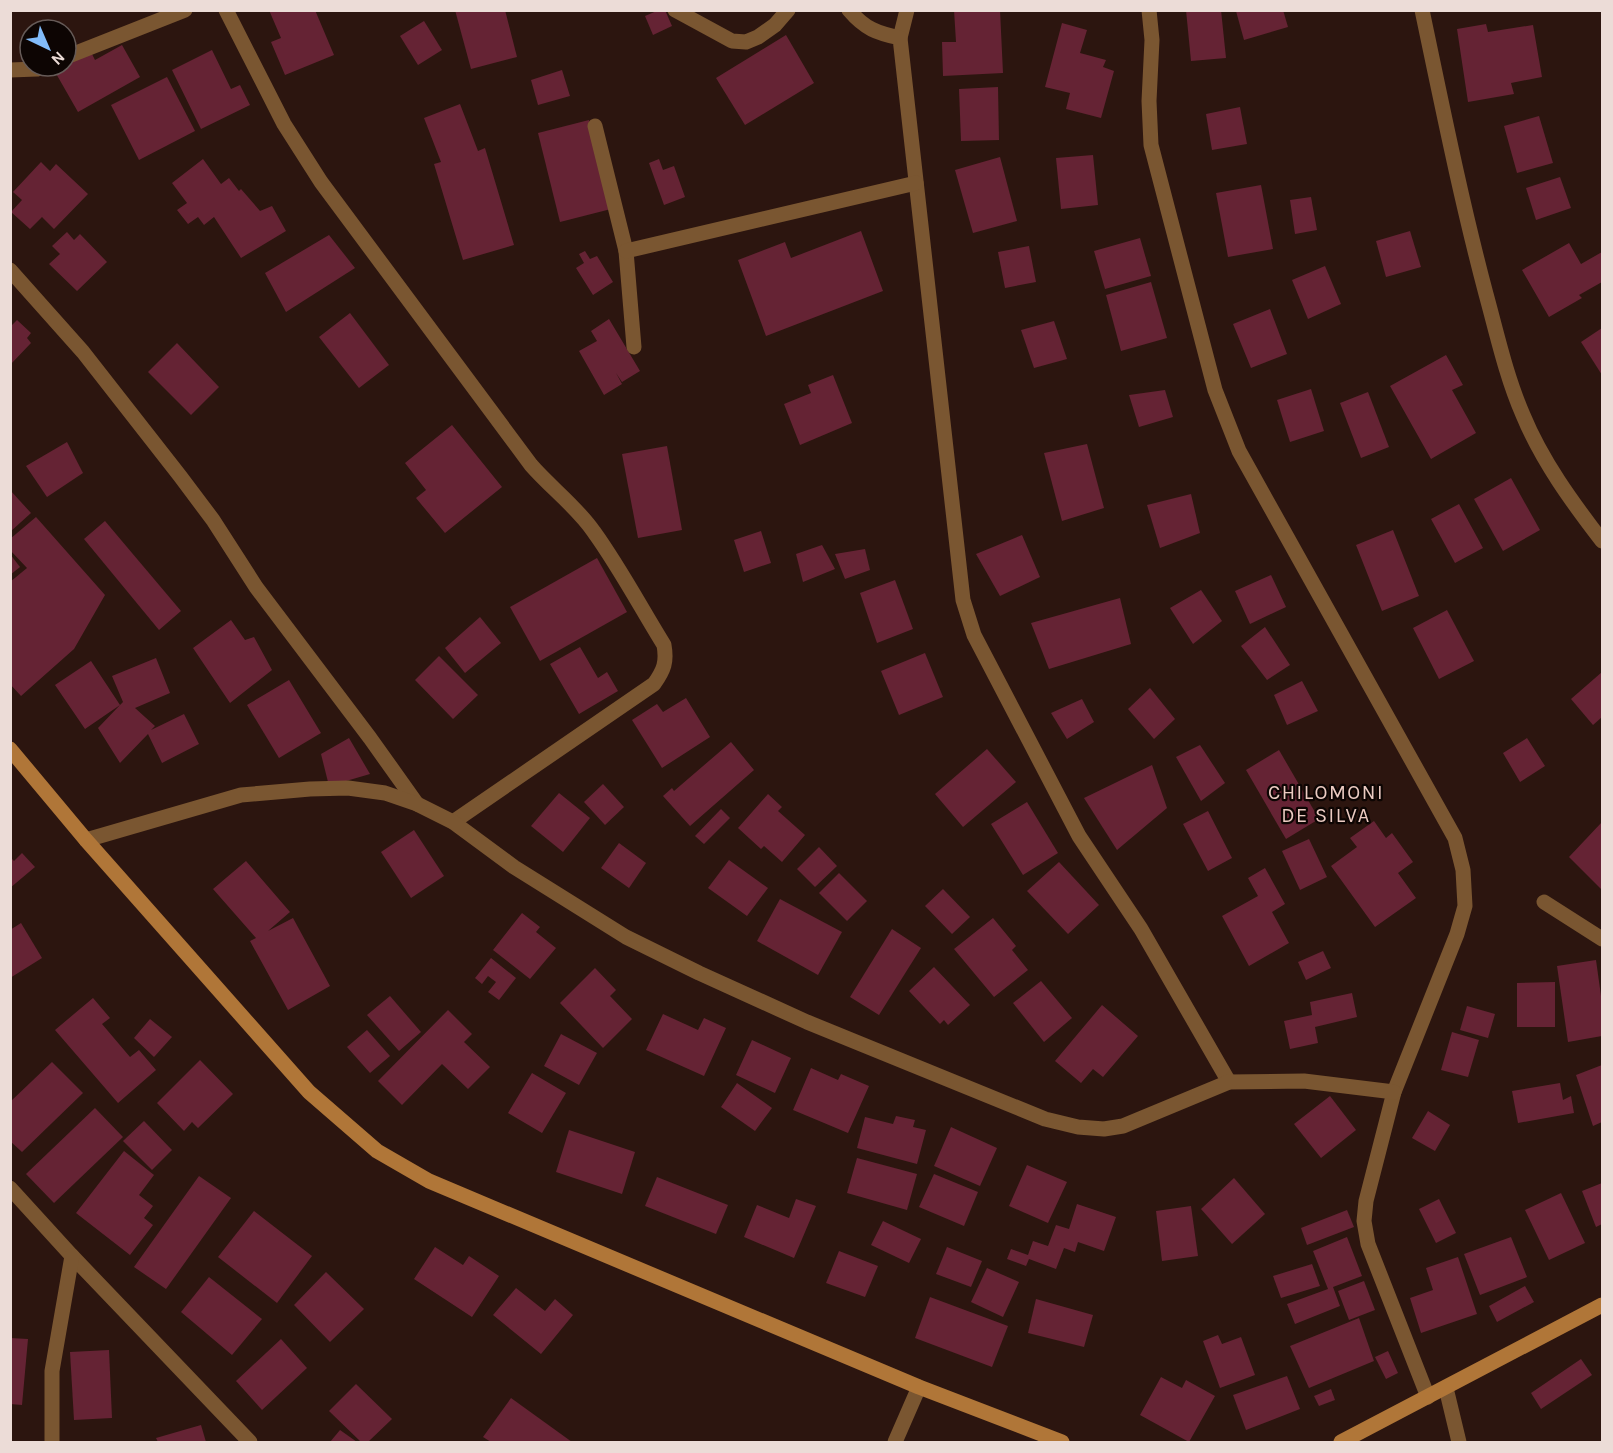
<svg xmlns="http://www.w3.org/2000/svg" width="1613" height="1453" font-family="Karla,sans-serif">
  <rect width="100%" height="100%" fill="#2c150f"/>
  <g fill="#652334">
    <polygon points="269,10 315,10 334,55 285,75 271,42 281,38"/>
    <polygon points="455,10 505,10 517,57 471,69"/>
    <polygon points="659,10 665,10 672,26 653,35 645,16"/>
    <polygon points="954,10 1000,10 1003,73 943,76 942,42 956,42"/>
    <polygon points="1186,10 1221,10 1226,58 1191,61"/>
    <polygon points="1283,10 1288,27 1244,40 1236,11"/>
    <polygon points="424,21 442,50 418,65 400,36"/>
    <polygon points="1062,23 1087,30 1080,53 1106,60 1103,67 1114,71 1101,118 1066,109 1070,93 1045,87"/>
    <polygon points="1486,24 1488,32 1533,25 1542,77 1511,83 1514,94 1468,102 1457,29"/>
    <polygon points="786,35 814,83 745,125 716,78"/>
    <polygon points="122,45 140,77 78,112 54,70 66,66 66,64 90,50 95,60"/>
    <polygon points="212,50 231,89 240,85 250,105 201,129 172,70"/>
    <polygon points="562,70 570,96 538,105 531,80"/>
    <polygon points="167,77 195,131 139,160 111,105"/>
    <polygon points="998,87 999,140 961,141 959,89"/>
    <polygon points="460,104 478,151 485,148 514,245 463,260 434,164 441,162 424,118"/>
    <polygon points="1240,107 1247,144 1212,150 1206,114"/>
    <polygon points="1539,116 1553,163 1517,173 1504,126"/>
    <polygon points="589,120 611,209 560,222 538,133"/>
    <polygon points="1093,155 1098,205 1061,209 1056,158"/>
    <polygon points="1000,157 1017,221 973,233 955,170"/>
    <polygon points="203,159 221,184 229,178 239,191 241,189 260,211 272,206 286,231 241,258 214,217 204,225 198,217 188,224 177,210 187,203 172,183"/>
    <polygon points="659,159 663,170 674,166 685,197 664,205 649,163"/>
    <polygon points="41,162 50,171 56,164 88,194 54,229 42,217 30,229 11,212 22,200 13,192"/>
    <polygon points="1560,177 1571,208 1536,220 1526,188"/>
    <polygon points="1261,185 1273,249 1228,257 1216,193"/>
    <polygon points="1311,197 1317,230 1295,234 1290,200"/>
    <polygon points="861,231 883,291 766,336 738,260 785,242 791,258"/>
    <polygon points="1410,231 1421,267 1386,277 1376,241"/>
    <polygon points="67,232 74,240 80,234 107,262 77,291 49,264 60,254 52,246"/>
    <polygon points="329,235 355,268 286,312 265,273"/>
    <polygon points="1140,238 1151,276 1105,289 1094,251"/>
    <polygon points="1569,243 1581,264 1602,252 1602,282 1579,295 1582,298 1549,317 1522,270"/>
    <polygon points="1029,246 1036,282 1005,288 998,252"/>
    <polygon points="585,251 590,259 597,256 613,282 593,295 576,268 584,263 579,254"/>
    <polygon points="1325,266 1341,304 1308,319 1292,280"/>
    <polygon points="1151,282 1167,338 1121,351 1106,295"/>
    <polygon points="1270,309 1287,354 1251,368 1233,324"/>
    <polygon points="350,313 389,365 359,388 319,337"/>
    <polygon points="609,319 640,371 622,382 616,373 622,384 604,395 579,351 597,341 591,331"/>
    <polygon points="17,320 31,333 27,338 31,343 10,365 10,327"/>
    <polygon points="1054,321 1067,359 1034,368 1021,330"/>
    <polygon points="1602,328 1602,375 1581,342"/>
    <polygon points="177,343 219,387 191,415 148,372"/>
    <polygon points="1446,355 1463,385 1452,390 1476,433 1431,459 1390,386"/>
    <polygon points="833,375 852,423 800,445 784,404 811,393 808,385"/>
    <polygon points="1311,389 1324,431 1290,442 1277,400"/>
    <polygon points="1165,390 1173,417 1139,427 1129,395"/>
    <polygon points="1368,392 1389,447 1361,458 1340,403"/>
    <polygon points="452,425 502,487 445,533 416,498 426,490 405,463"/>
    <polygon points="67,442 83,473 47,497 26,466"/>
    <polygon points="1087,444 1104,508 1062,521 1044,453"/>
    <polygon points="667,446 682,530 638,538 622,454"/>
    <polygon points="1511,478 1540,530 1503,551 1474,499"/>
    <polygon points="10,490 31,513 10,532"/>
    <polygon points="1191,494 1200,533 1160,548 1147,505"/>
    <polygon points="1459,504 1483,548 1455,563 1431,519"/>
    <polygon points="36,517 105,595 74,649 21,696 10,684 10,582 27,568 10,550 10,539"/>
    <polygon points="105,521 181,611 159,630 84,539"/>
    <polygon points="1393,530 1419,596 1382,611 1356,545"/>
    <polygon points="761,531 771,563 744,572 734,540"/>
    <polygon points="1022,535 1040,577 1000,596 976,554"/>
    <polygon points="822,545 835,569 803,582 796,554"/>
    <polygon points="865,549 870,570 845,579 835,554"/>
    <polygon points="10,554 20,567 10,575"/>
    <polygon points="597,558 627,612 540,661 510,607"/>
    <polygon points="1271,575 1286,607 1250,624 1235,591"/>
    <polygon points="895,580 913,629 877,643 860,593"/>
    <polygon points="1201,590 1222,621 1193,644 1170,608"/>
    <polygon points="1120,598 1131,644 1049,669 1031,623"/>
    <polygon points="1447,610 1474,661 1439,679 1413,628"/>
    <polygon points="480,617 501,643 465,673 445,648"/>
    <polygon points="231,620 245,640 254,637 272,670 230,703 193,648"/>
    <polygon points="1265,627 1290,665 1267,680 1241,646"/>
    <polygon points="580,647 598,678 607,672 618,691 579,714 550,664"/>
    <polygon points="925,653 943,697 899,715 881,671"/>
    <polygon points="439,656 478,695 453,719 415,680"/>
    <polygon points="156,658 170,693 135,708 155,726 151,730 184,714 199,744 162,763 148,734 120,763 98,728 120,705 85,729 55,685 91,661 120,705 123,702 112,676"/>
    <polygon points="1602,672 1602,717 1593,725 1571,699"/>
    <polygon points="289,680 321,733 279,758 247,705"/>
    <polygon points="1302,681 1318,711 1287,725 1274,695"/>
    <polygon points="1150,688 1175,719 1154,739 1128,709"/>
    <polygon points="686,698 710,737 662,768 632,720 657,704 663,712"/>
    <polygon points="1082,699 1094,722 1067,739 1051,713"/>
    <polygon points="349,738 370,774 329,786 321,754"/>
    <polygon points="1527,738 1545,766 1520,782 1503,753"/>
    <polygon points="731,742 754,770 690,826 663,796 672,788 674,791"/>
    <polygon points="1200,745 1225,783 1201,801 1176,757"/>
    <polygon points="987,749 1016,782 963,827 935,794"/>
    <polygon points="1279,750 1319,819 1286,839 1246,770"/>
    <polygon points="1152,765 1167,808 1117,850 1084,798"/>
    <polygon points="603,784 624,807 605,825 584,802"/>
    <polygon points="559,793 590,818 563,852 531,826"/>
    <polygon points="768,794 782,807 778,811 805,835 782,862 764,846 761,849 738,828"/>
    <polygon points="1027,802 1058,853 1023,875 991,824"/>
    <polygon points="721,809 730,818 704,844 695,836"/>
    <polygon points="1208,811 1232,858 1208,871 1183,824"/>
    <polygon points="1374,821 1386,838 1392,833 1413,862 1398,873 1416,898 1375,927 1331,866 1357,847 1350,838"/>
    <polygon points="1602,822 1602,890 1569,857"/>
    <polygon points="414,830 444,876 411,898 381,852"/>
    <polygon points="1309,839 1327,877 1300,890 1282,851"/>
    <polygon points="619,843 646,863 629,888 601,868"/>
    <polygon points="819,847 837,866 815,887 797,869"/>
    <polygon points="22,853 35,867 10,888 10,857 14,861"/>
    <polygon points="729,860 768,888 747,916 708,888"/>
    <polygon points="246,861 290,912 268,931 293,918 330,986 288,1010 250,941 256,938 213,889"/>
    <polygon points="1059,862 1099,905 1068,934 1027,891"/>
    <polygon points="1265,868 1285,904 1272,912 1289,943 1249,966 1222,916 1258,896 1248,878"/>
    <polygon points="839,873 867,901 847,921 819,893"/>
    <polygon points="943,889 970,917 952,934 925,906"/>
    <polygon points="780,899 842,932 818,975 757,941"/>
    <polygon points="522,913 540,927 536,932 556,948 530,979 493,950"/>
    <polygon points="993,918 1016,946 1012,950 1028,970 994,997 954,949"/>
    <polygon points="21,923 42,958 10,978 10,930"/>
    <polygon points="892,929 921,948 879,1015 850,997"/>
    <polygon points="1323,951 1331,968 1306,980 1298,962"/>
    <polygon points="491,958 516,978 499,1000 488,992 496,982 488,976 482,984 475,978"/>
    <polygon points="1596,960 1602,1003 1602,1036 1568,1042 1557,966"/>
    <polygon points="934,967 970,1005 948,1025 944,1020 940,1024 909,991"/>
    <polygon points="595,968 616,990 610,996 632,1019 603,1048 560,1003"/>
    <polygon points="1041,981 1072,1018 1044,1042 1013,1003"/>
    <polygon points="1555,982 1555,1027 1517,1027 1517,983"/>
    <polygon points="1352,993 1357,1017 1315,1027 1318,1043 1290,1049 1284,1021 1312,1015 1310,1002"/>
    <polygon points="390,996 421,1032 399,1051 367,1015"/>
    <polygon points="93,998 110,1018 102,1024 130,1057 139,1050 156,1070 118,1103 55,1030"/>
    <polygon points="1102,1005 1138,1036 1103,1077 1093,1069 1081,1083 1055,1061"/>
    <polygon points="1467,1006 1495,1014 1488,1038 1460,1030"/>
    <polygon points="448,1010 472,1034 464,1042 490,1067 468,1089 442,1064 402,1105 378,1081"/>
    <polygon points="663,1014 698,1030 704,1018 726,1028 704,1076 646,1050"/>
    <polygon points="150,1019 172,1037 154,1057 134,1038"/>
    <polygon points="367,1030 390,1056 370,1073 347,1047"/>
    <polygon points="1452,1032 1479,1040 1468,1077 1441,1070"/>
    <polygon points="561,1034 597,1053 579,1085 544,1066"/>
    <polygon points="752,1040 791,1058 775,1093 736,1075"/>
    <polygon points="200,1060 233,1094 198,1128 192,1122 184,1131 157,1103"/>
    <polygon points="52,1062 83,1093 22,1152 10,1141 10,1102"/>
    <polygon points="1602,1065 1602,1122 1593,1126 1576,1075"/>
    <polygon points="811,1068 838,1080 841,1074 869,1086 848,1133 793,1110"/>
    <polygon points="532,1073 566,1093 542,1133 508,1113"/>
    <polygon points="737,1083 772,1108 755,1131 721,1107"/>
    <polygon points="1560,1083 1563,1100 1571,1096 1574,1113 1518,1123 1512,1091"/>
    <polygon points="1330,1096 1356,1130 1321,1158 1294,1124"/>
    <polygon points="95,1108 123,1137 54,1203 26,1174"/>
    <polygon points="1428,1111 1450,1125 1435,1151 1412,1138"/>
    <polygon points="896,1116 915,1120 913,1127 926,1130 917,1164 857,1148 865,1117 893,1124"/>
    <polygon points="144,1121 172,1150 152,1170 123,1141"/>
    <polygon points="951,1127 997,1148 980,1186 934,1166"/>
    <polygon points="569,1130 635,1152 622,1194 556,1172"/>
    <polygon points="124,1151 154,1175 139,1195 153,1206 144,1218 153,1225 130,1255 76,1213"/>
    <polygon points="857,1158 917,1174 907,1210 847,1193"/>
    <polygon points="1027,1165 1067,1182 1048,1223 1009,1206"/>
    <polygon points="934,1174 978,1192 964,1226 919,1207"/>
    <polygon points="199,1176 231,1198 166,1289 134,1267"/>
    <polygon points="657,1177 728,1205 716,1234 645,1206"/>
    <polygon points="1234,1178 1265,1214 1232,1244 1201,1209"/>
    <polygon points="1602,1183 1602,1224 1596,1227 1582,1191"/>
    <polygon points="1561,1193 1585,1243 1549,1260 1525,1210"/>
    <polygon points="796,1199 816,1206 794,1258 744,1237 757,1205 789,1218"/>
    <polygon points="1439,1199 1456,1233 1436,1243 1419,1209"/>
    <polygon points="1077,1204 1116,1217 1104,1251 1078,1242 1075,1252 1064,1248 1056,1269 1029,1259 1026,1266 1007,1259 1011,1249 1028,1255 1033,1241 1048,1246 1056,1225 1069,1229"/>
    <polygon points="1191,1206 1198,1256 1162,1261 1156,1211"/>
    <polygon points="1347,1210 1354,1227 1307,1245 1301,1228"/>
    <polygon points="254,1211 312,1256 277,1303 218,1257"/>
    <polygon points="883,1221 921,1239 909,1263 871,1245"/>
    <polygon points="1347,1237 1362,1276 1333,1287 1340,1306 1295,1324 1287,1304 1328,1289 1313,1251"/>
    <polygon points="1511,1237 1527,1277 1480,1295 1464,1254"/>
    <polygon points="435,1247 463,1265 469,1256 499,1276 472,1317 414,1279"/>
    <polygon points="947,1247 982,1261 971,1287 936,1274"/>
    <polygon points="839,1251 878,1266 865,1297 826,1283"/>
    <polygon points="1458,1257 1477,1314 1421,1333 1410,1298 1433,1290 1426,1268"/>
    <polygon points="1312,1264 1320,1286 1281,1298 1273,1276"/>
    <polygon points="987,1268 1019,1282 1003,1317 971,1302"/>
    <polygon points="326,1272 364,1309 330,1342 294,1305"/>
    <polygon points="209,1277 262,1319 232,1355 181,1312"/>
    <polygon points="1364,1281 1375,1310 1349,1320 1338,1291"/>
    <polygon points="1525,1286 1534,1302 1497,1322 1489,1306"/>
    <polygon points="516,1288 545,1311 555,1299 573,1315 541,1354 493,1315"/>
    <polygon points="930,1297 1008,1326 992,1367 915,1338"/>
    <polygon points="1036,1299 1093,1315 1084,1347 1028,1333"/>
    <polygon points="1359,1318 1374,1361 1309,1388 1290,1346"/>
    <polygon points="1218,1335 1222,1344 1241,1337 1255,1375 1220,1388 1203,1341"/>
    <polygon points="10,1338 28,1339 22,1405 10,1404"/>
    <polygon points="281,1339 307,1368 262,1410 236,1381"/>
    <polygon points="109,1350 112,1418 74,1420 70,1352"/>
    <polygon points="1388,1351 1398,1373 1386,1379 1375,1357"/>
    <polygon points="1581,1359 1592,1375 1541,1409 1531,1393"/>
    <polygon points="1287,1376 1300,1409 1246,1430 1233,1395"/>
    <polygon points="1161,1377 1182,1388 1186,1380 1215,1396 1189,1442 1140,1415"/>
    <polygon points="356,1384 392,1419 368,1442 361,1442 329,1411"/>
    <polygon points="1331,1389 1335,1400 1319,1406 1314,1396"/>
    <polygon points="511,1398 572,1442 491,1442 483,1437"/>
    <polygon points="201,1425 206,1442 158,1442 156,1438"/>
    <polygon points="340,1430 357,1442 330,1442"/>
  </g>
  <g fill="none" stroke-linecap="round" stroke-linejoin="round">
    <g stroke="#7a5631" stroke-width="15">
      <polyline points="900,38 907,10"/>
      <polyline points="895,1442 919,1387"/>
    </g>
    <g stroke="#7a5631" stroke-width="15">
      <path d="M 226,10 L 284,124 L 321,182 L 531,465 C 551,488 577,507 594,532 C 620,568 641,608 664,645 C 667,662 664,670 654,684 L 453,822"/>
      <polyline points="675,10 732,41 746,42 758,37 775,25 788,10"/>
      <path d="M 849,10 C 865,29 877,33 900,38 L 963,600 L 974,635 L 1079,836 L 1141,929 L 1229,1082"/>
      <polyline points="1149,10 1152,40 1149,101 1151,145 1215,390 1239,451 1455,838 1463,870 1465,906 1457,934 1394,1092 1366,1201 1364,1221 1368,1244 1428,1397"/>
      <path d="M 1422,10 C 1442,105 1461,200 1486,294 C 1497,334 1506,376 1523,415 C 1542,461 1572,502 1602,541"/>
      <polyline points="66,57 185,10"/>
      <polyline points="10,70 37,69 44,66"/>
      <polyline points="595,126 626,251 634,347"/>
      <polyline points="626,251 916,183"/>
      <polyline points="10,270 83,352 180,476 213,520 256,587 370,738 417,804"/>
      <polyline points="86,840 241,795 310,789 348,788 385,793 417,804 453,822 514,867 626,937 699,973 807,1022 1045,1119 1078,1127 1104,1129 1123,1126 1229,1082 1304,1081 1394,1092"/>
      <polyline points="1544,902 1602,939"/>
      <polyline points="10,1188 72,1256 250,1442"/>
      <polyline points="1446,1388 1459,1442"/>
      <polyline points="52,1442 52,1371 72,1256"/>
    </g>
    <g stroke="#b07638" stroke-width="15">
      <polyline points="10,749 86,840 309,1092 377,1151 429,1181 919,1387 1062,1442"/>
      <polyline points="1341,1442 1602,1305"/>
    </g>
  </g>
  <g text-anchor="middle" stroke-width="4.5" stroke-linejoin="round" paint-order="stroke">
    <g font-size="20" letter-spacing="1.5" fill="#eccbc2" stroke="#0d0503">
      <text x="1326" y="799">CHILOMONI<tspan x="1326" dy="23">DE SILVA</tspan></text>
    </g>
  </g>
  <rect width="1613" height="1453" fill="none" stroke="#ecdcd7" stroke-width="24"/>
  <g transform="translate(48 48) rotate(136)"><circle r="28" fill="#0d0503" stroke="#665b58" stroke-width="1.5"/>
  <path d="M0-4.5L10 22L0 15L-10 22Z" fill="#82bcfa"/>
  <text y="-9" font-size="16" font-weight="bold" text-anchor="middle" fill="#ecdcd7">N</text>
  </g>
</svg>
